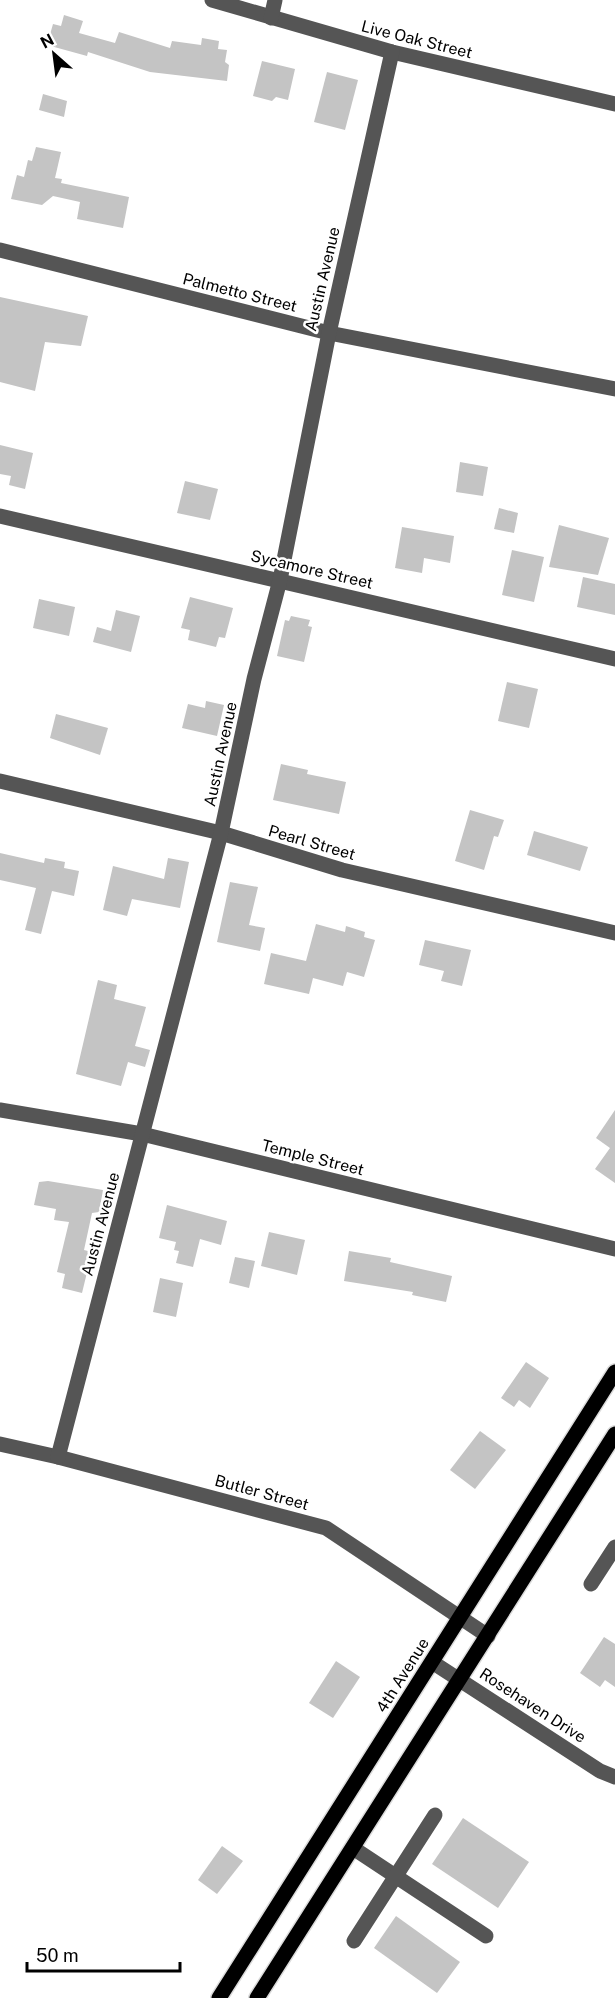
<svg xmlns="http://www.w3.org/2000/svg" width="615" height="1998" font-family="'Public Sans',sans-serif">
  <rect width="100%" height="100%" fill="#fff"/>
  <g fill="#c4c4c4">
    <polygon points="64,15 83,21 79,33 115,43 119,32 170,48 172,41 201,45 202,38 219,41 218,49 227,50 225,62 229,65 227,81 150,72 88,52 87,56 47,45 53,24 61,26"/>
    <polygon points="262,61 295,69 288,100 276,97 272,101 253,96"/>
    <polygon points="327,72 358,80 345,130 314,122"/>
    <polygon points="43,94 67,101 64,117 39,110"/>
    <polygon points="36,147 61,152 55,178 62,179 61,183 129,197 123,228 77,219 80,202 53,196 42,205 11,199 17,175 24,177 28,160 32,161"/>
    <polygon points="0,297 88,316 81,346 45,342 35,391 0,382"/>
    <polygon points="0,445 33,453 25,489 9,485 11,476 0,474"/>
    <polygon points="460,462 488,467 483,496 456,492"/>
    <polygon points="185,481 218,489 210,520 177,513"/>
    <polygon points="499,508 518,513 514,533 494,529"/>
    <polygon points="559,525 609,538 598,575 549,567"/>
    <polygon points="402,527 454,536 450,563 424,558 422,573 395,568"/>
    <polygon points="512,550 544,557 534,602 502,595"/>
    <polygon points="583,577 615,584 615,615 577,607"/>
    <polygon points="190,597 233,608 225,638 219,637 216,647 188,640 190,630 181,628"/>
    <polygon points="39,599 75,607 69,636 33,628"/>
    <polygon points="116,610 140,616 131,652 93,642 97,627 111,631"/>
    <polygon points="291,616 310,620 308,626 312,627 304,662 277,656 285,620 289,621"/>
    <polygon points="507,682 538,689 529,728 498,721"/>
    <polygon points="206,701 224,705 217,736 182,728 188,704 205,708"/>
    <polygon points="56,714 108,728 100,755 50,738"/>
    <polygon points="281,764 308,770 307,774 346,782 339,814 273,800"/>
    <polygon points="470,810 504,820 498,837 494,836 484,870 455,861"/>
    <polygon points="534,831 588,847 580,871 527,855"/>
    <polygon points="0,853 44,863 45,858 65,862 64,868 79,871 74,896 52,891 41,934 25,930 36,888 0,880"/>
    <polygon points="168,858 189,862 180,908 132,899 127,916 103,910 113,866 164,879"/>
    <polygon points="230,882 258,887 249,925 265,928 260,951 217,942"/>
    <polygon points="316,924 345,932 346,926 365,932 364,937 375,940 364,977 347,972 343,986 313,978 309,994 264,984 271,953 306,961"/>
    <polygon points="425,940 471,950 462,986 441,981 444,971 419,965"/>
    <polygon points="98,980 117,985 114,999 146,1007 135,1046 150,1050 145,1067 128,1062 121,1086 76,1074"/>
    <polygon points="615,1110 615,1183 595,1169 610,1148 596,1138"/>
    <polygon points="48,1181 103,1190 99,1212 92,1213 84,1250 92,1252 82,1293 62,1288 65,1274 57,1272 69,1222 54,1220 56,1209 34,1205 39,1182"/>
    <polygon points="167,1205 227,1221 221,1245 200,1239 193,1267 176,1263 179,1251 174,1250 176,1242 159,1238"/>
    <polygon points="269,1232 305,1240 297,1275 261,1266"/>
    <polygon points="349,1251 391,1258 390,1262 452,1276 446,1302 412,1295 413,1292 344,1281"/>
    <polygon points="235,1257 255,1261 249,1288 229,1283"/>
    <polygon points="160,1278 183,1283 176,1317 153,1312"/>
    <polygon points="526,1362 549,1378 530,1408 519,1400 514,1407 501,1398"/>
    <polygon points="480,1431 506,1450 475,1489 450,1470"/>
    <polygon points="604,1637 615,1644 615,1687 605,1680 600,1687 580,1673"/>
    <polygon points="336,1661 360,1677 333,1718 309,1703"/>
    <polygon points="463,1818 529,1862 498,1908 432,1864"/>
    <polygon points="222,1846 243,1861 217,1894 198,1880"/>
    <polygon points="396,1916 460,1962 437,1993 374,1948"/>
  </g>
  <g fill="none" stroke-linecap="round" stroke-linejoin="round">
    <g stroke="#dbdbdb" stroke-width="18">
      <g id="major">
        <polyline points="219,1998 615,1372"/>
        <polyline points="257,1998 615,1434"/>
      </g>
    </g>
    <g stroke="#555" stroke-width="15">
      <polyline points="212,0 392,52 615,104"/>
      <polyline points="271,18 275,0"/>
      <polyline points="0,250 329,333 615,389"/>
      <polyline points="0,516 615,659"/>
      <polyline points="0,781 221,833 342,870 615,933"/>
      <polyline points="0,1110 142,1134 615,1249"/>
      <polyline points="0,1444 58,1457 326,1528 488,1636"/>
      <polyline points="58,1457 221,833 254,679 280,580 329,333 392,52"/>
      <polyline points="591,1584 615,1547"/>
      <polyline points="432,1662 600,1771 615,1777"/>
      <polyline points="353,1848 486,1936"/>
      <polyline points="354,1941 435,1815"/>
    </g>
    <use href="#major" stroke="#000" stroke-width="15"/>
  </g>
  <g text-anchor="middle" stroke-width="5" stroke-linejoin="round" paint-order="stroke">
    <g font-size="16" fill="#000" stroke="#fff">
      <text transform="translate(417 39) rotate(14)" y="6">Live Oak Street</text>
      <text transform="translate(322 279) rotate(-77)" y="6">Austin Avenue</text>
      <text transform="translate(240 292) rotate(14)" y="6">Palmetto Street</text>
      <text transform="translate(312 569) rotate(13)" y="6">Sycamore Street</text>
      <text transform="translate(220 754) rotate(-78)" y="6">Austin Avenue</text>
      <text transform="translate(312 842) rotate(16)" y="6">Pearl Street</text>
      <text transform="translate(313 1157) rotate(14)" y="6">Temple Street</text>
      <text transform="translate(100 1224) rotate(-75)" y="6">Austin Avenue</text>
      <text transform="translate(262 1492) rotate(15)" y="6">Butler Street</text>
      <text transform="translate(402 1675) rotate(-58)" y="6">4th Avenue</text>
      <text transform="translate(533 1705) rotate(33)" y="6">Rosehaven Drive</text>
    </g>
  </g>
  <g transform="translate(54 54) rotate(332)" stroke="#ffffff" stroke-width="4.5" paint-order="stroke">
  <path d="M0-4.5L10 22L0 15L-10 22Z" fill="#000000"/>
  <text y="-9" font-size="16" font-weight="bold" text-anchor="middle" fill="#000000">N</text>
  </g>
  <path d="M27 1962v9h153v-9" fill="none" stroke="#000000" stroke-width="3"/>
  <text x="36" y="1962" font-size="18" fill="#000000" stroke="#ffffff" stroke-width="4.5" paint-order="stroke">50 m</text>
</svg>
